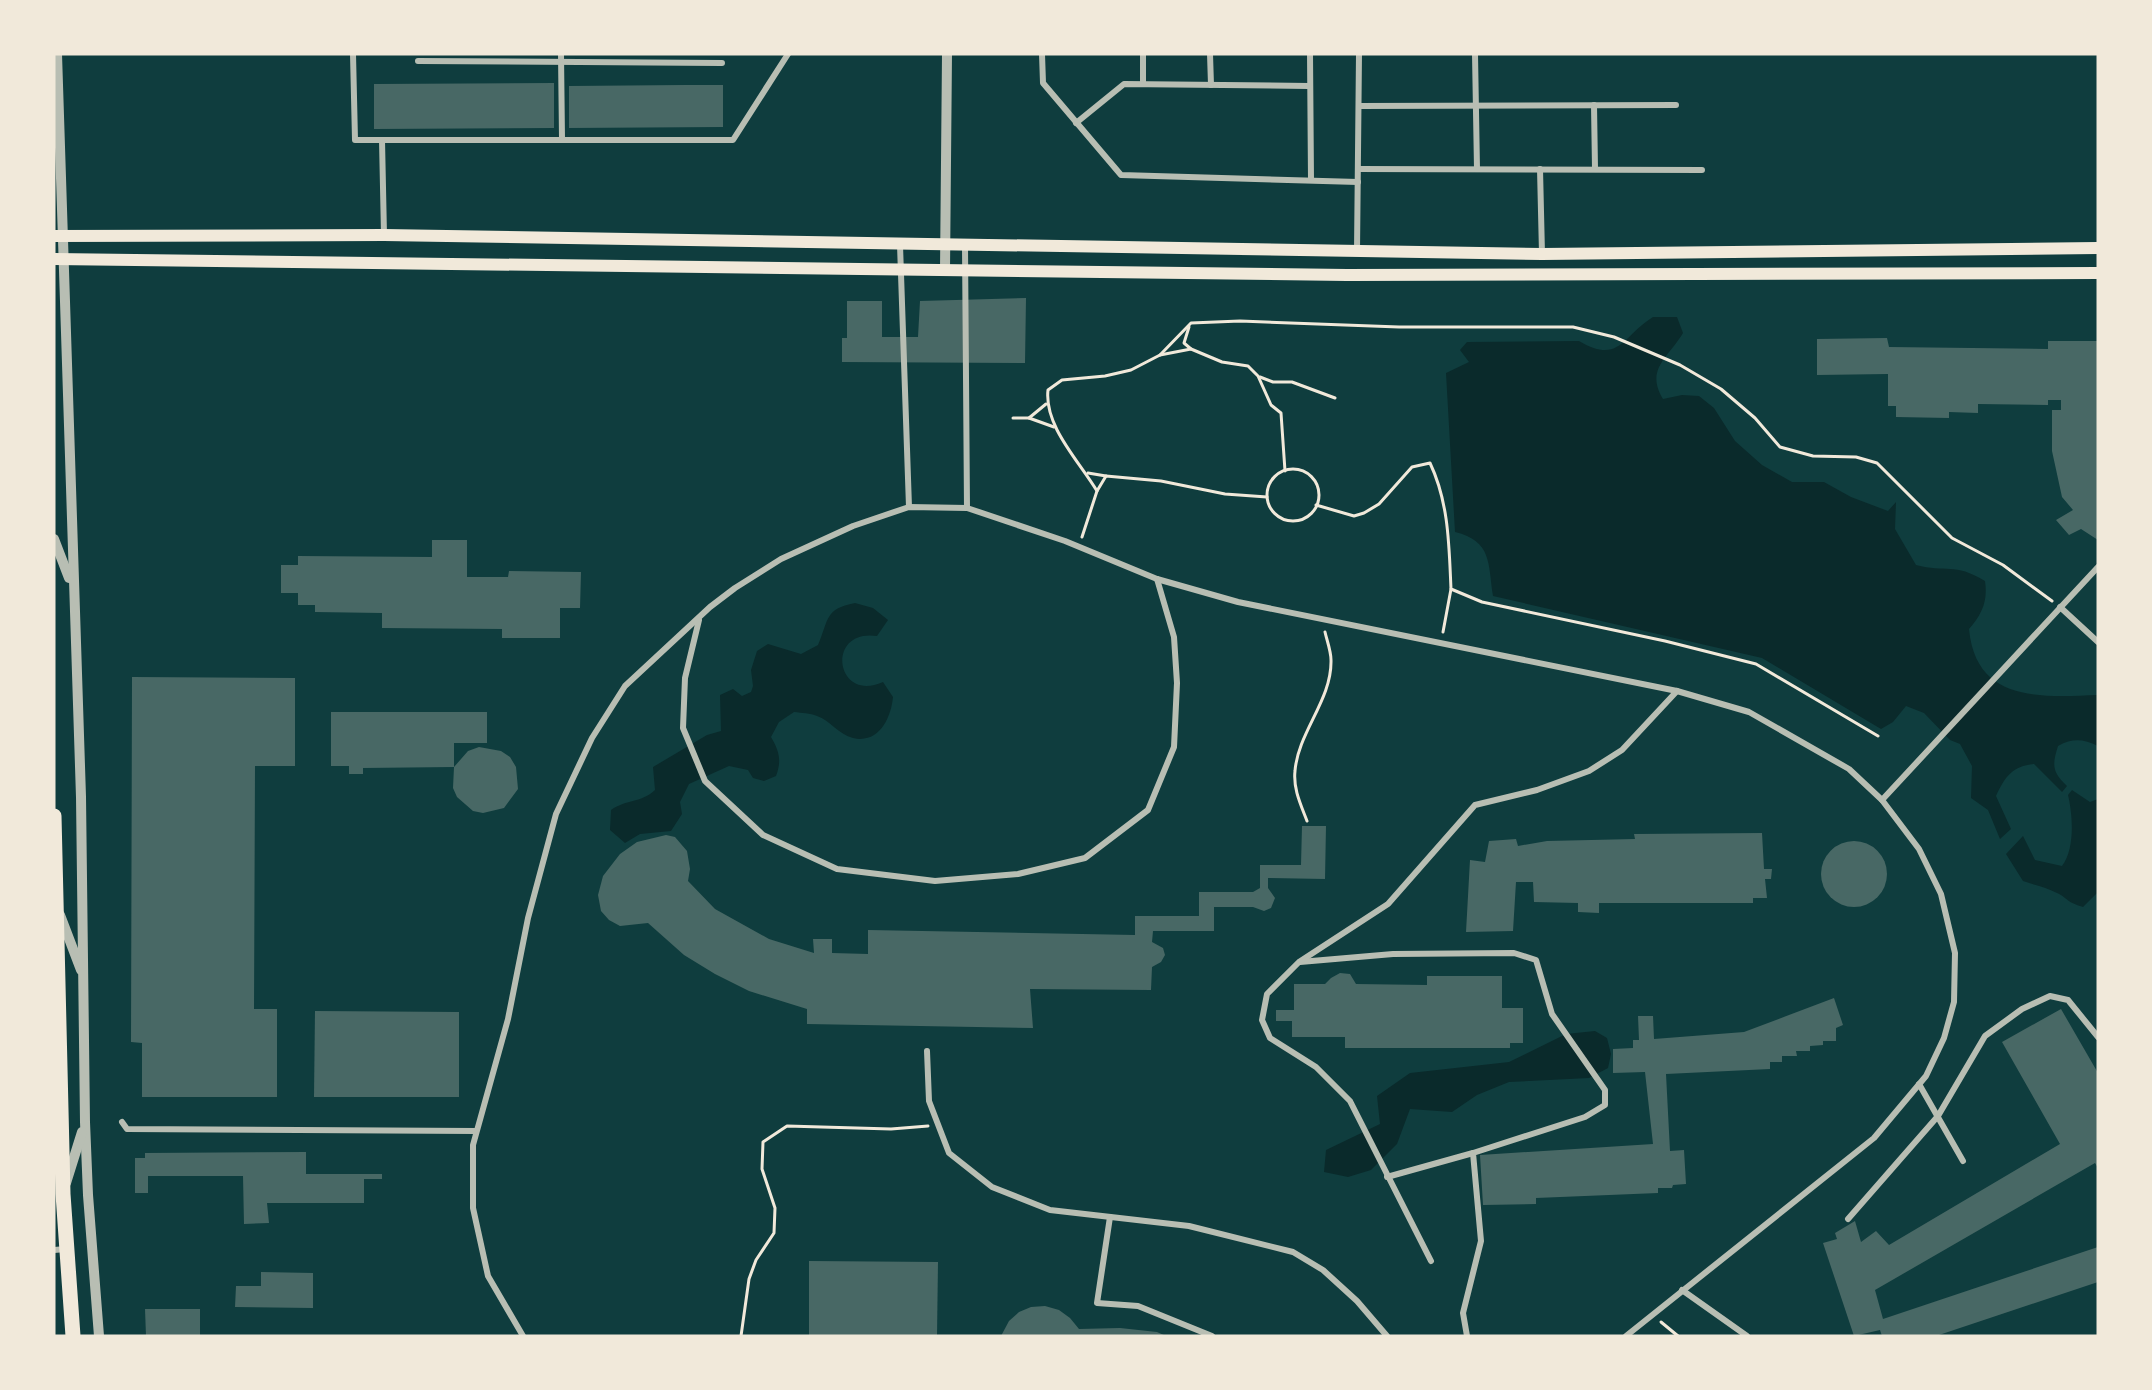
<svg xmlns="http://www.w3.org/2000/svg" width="2152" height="1390" font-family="'Work Sans',sans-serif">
  <rect width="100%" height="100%" fill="#0f3d3e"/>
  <g fill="#0a2a2b">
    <path d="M 1653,317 L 1677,317 L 1683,333 C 1668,358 1645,369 1663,399 L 1682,395 L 1699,396 L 1714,408 L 1735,441 L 1762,465 L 1792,482 L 1824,482 L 1851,497 L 1888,511 L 1896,502 L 1895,529 L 1916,565 C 1946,573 1954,562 1985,581 C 1988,601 1982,614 1969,629 C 1976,703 2041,697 2098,695 L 2098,746 C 2083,739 2073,738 2058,746 C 2052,765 2052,772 2067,786 L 2062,792 L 2034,764 C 2012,766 2005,777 1996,796 L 2011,829 L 2000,839 L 1988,810 L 1971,798 L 1972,766 L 1960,744 L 1950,740 L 1924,713 L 1906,706 L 1893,722 L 1881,729 L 1762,658 L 1493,596 C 1488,563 1492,541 1455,532 L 1446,373 L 1469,362 L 1460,350 L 1467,342 L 1579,341 C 1620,365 1622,336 1653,317 Z"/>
    <path d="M 855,603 L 873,608 L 888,620 L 877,636 C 825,628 835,704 883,682 L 893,697 C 891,718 879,744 853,738 C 839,735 830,720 817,716 C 810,713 802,713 794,712 L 779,722 L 771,737 C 779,751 782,760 776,776 L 764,781 L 753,778 L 748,770 L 729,766 L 689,784 L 680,802 L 682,814 L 671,831 L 640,834 L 625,843 L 610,830 L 611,810 C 627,799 641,803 655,790 L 653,767 L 707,735 L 721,731 L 720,695 L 733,689 L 742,696 L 751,692 L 753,686 L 751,670 L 757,651 L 768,644 L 801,654 L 818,645 C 829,620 824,609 855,603 Z"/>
    <path d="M 2072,790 L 2090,802 L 2098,799 L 2098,892 L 2083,907 C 2066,902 2069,899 2057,893 C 2046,887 2034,885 2023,881 L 2006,854 L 2023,836 L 2035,860 L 2062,866 C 2075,849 2073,816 2068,795 Z"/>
    <polygon points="1595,1031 1607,1038 1611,1054 1608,1068 1589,1078 1509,1082 1477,1095 1452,1112 1410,1109 1397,1144 1371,1170 1348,1177 1324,1172 1326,1150 1380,1124 1377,1096 1410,1073 1509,1062 1566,1034"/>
  </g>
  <g fill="#486865">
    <polygon points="554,83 554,128 374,129 374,84"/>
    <polygon points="684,85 723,85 723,127 569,128 569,86"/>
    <polygon points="1026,298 1025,363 842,362 842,338 847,338 847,301 882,301 882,337 918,337 920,301"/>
    <polygon points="1887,338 1889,347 2048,349 2048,341 2098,341 2098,540 2081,529 2069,535 2056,520 2073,510 2062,497 2052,451 2052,410 2061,410 2061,400 2048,400 2048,405 1978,404 1978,413 1949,412 1949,418 1896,417 1896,406 1888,406 1888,374 1817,375 1817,339"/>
    <polygon points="432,540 467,540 467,577 508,577 509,571 581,572 580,608 560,608 560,638 502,638 502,629 382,628 382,613 315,612 315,605 298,605 298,593 281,593 281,565 298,565 298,556 432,557"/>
    <polygon points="132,677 295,678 295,766 255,766 254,1009 277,1009 277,1097 142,1097 142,1043 131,1042"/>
    <polygon points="331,712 487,712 487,743 454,743 454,767 468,751 479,747 501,751 510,757 516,767 518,789 504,808 483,813 473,811 457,797 453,788 454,767 363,768 363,774 349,774 349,766 331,766"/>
    <polygon points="1302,826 1326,826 1325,879 1268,878 1268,888 1275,898 1271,908 1264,911 1253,907 1214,907 1214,931 1153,931 1152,942 1163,948 1165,955 1161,962 1152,967 1151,990 1030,989 1033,1028 807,1024 807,1009 749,991 715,974 684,955 648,923 620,926 609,920 601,911 598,895 603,876 620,854 637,842 666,835 675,837 687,851 690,869 688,881 715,909 769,939 814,953 813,939 832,939 832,953 868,954 868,930 1135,935 1135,916 1199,916 1199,892 1253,892 1260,888 1260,865 1301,865"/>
    <polygon points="1762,833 1764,869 1772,869 1771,879 1765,879 1767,898 1753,898 1753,903 1599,903 1599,913 1578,912 1578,903 1534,902 1533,882 1516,882 1513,931 1466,932 1470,860 1485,862 1489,841 1516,839 1518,846 1547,841 1635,839 1634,834"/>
    <circle cx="1854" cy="874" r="33"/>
    <polygon points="1340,973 1350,974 1356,984 1427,985 1427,976 1502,976 1502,1008 1523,1008 1523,1043 1510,1043 1510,1048 1345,1048 1345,1037 1292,1037 1292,1021 1276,1021 1276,1010 1294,1010 1294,984 1325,984 1331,978"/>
    <polygon points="1834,998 1843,1025 1836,1028 1836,1041 1823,1041 1823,1045 1810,1046 1810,1051 1796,1051 1797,1056 1782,1056 1782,1062 1770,1062 1770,1069 1666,1074 1670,1151 1684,1150 1686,1184 1673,1185 1672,1188 1658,1188 1658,1193 1536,1198 1536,1204 1483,1205 1480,1155 1653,1144 1645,1072 1613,1073 1613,1049 1633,1048 1633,1040 1639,1040 1638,1016 1653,1016 1654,1039 1744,1032"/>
    <polygon points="2061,1009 2098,1073 2098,1168 2095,1163 1875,1290 1883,1319 2098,1247 2098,1282 1936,1336 1882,1336 1880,1330 1854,1336 1823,1243 1837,1239 1835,1233 1855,1221 1861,1242 1876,1231 1889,1245 2060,1144 2002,1042"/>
    <polygon points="315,1011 459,1012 459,1097 314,1097"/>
    <polygon points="306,1152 306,1174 382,1174 382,1179 364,1179 364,1203 267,1203 269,1223 244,1224 243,1176 148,1176 148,1193 135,1193 135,1158 145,1158 145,1153"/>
    <polygon points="809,1261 938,1262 937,1336 809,1336"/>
    <polygon points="261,1272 313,1273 313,1308 235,1307 236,1286 261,1286"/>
    <polygon points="1045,1306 1059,1310 1070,1318 1079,1329 1120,1328 1157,1332 1166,1336 1001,1336 1009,1321 1019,1312 1031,1307"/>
    <polygon points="145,1309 200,1309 200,1336 146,1336"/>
  </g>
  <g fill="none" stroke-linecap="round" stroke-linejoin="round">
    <g stroke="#f1e9da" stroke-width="3">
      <polyline points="1189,327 1184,343 1191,349"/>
      <polyline points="1160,355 1191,323 1240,321 1399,327 1573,327 1614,337 1680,365 1721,389 1755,418 1780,447 1813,456 1856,457 1877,463 1952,538 2003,565 2052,601"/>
      <polyline points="1260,377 1273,382 1292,382 1335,398"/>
      <polyline points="1013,418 1029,418 1054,427"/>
      <polyline points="1029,418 1046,404"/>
      <circle cx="1293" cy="495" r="26"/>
      <polyline points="1088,473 1106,476"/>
      <path d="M 1097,491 C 1079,461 1044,426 1048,390 L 1062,380 L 1105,376 L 1131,370 L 1160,355 L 1191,349 L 1222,362 L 1248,366 L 1258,376 L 1271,405 L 1281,413 L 1285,471"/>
      <path d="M 1316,505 L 1354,516 L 1364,513 L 1379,504 L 1412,467 L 1430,463 C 1449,503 1449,546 1451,589 L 1482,602 L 1665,641 L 1756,664 L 1878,736"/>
      <polyline points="1082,537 1097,491 1106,476 1161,481 1225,494 1267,497"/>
      <polyline points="1443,632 1451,589"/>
      <path d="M 1307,821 C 1301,805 1293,789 1295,771 C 1298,732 1332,700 1331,660 C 1331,651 1327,641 1325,632"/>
      <polyline points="1661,1322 1678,1336"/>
      <polyline points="741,1336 749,1279 756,1260 774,1233 775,1208 762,1169 763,1142 787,1126 891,1129 928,1126"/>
    </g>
    <g stroke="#b8beb3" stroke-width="6">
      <polyline points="353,54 355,140 733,140 788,54"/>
      <polyline points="561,54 562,139"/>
      <polyline points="1042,54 1043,83 1121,175 1358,182"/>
      <polyline points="1210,54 1211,85"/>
      <polyline points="1310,54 1311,180"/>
      <polyline points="1475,54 1477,169"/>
      <polyline points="418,61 722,63"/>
      <polyline points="1143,84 1143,54"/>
      <polyline points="1594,105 1595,169"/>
      <polyline points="1359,106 1676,105"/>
      <polyline points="1076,123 1124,84 1309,86"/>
      <polyline points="382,140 384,235"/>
      <polyline points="1358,169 1702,170"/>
      <polyline points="1540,169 1542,254"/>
      <polyline points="900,245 909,507"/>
      <polyline points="965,246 967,508"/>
      <polyline points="1357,251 1359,54"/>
      <polyline points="2060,607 2098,642"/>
      <polyline points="699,620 685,678 683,728 705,781 763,835 837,869 935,881 1018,874 1085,858 1148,810 1174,747 1177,683 1174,637 1157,579"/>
      <polyline points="1882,800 2098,567"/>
      <polyline points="1300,962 1393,954 1514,953 1536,960 1552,1014 1605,1090 1605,1105 1585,1117 1473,1153 1481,1241 1463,1313 1467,1336"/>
      <polyline points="927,1051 929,1101 949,1153 992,1187 1050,1210 1189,1226 1293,1252 1323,1270 1357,1301 1387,1336"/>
      <polyline points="1919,1084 1963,1161"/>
      <polyline points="122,1122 127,1129 476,1131"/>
      <polyline points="1387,1177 1473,1153"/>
      <polyline points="1110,1217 1097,1303 1138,1306 1212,1336"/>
      <polyline points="1848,1219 1938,1116 1985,1036 2022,1009 2050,996 2068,1000 2098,1037"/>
      <polyline points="54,1250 66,1249"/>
      <polyline points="1431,1261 1350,1101 1316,1067 1270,1038 1262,1020 1267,994 1299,962 1388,904 1475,805 1537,790 1589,771 1622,750 1677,691"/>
      <polyline points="1682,1290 1747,1336"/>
      <polyline points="523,1336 488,1276 473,1208 473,1145 508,1019 528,918 556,814 592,738 625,686 710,607 735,588 781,559 853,526 909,507 967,508 1065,541 1157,579 1238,602 1677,691 1749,712 1849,769 1882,800 1919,849 1941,894 1955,953 1954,1002 1944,1038 1926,1076 1874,1138 1626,1336"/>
    </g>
    <g stroke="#b8beb3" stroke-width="10">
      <polyline points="57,54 81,797 85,1122 88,1195 99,1336"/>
      <polyline points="945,270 947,54"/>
      <polyline points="54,539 69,578"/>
      <polyline points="60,915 81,970"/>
      <polyline points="66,1183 82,1132"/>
    </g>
    <g stroke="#f1e9da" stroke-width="12">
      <polyline points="54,236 384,235 1542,254 2098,248"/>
      <polyline points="54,259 1347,275 2098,273"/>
    </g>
    <polyline stroke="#f1e9da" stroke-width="15" points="54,816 63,1194 73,1336"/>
  </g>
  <rect width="2152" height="1390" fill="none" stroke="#f1e9da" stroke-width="111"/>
</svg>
